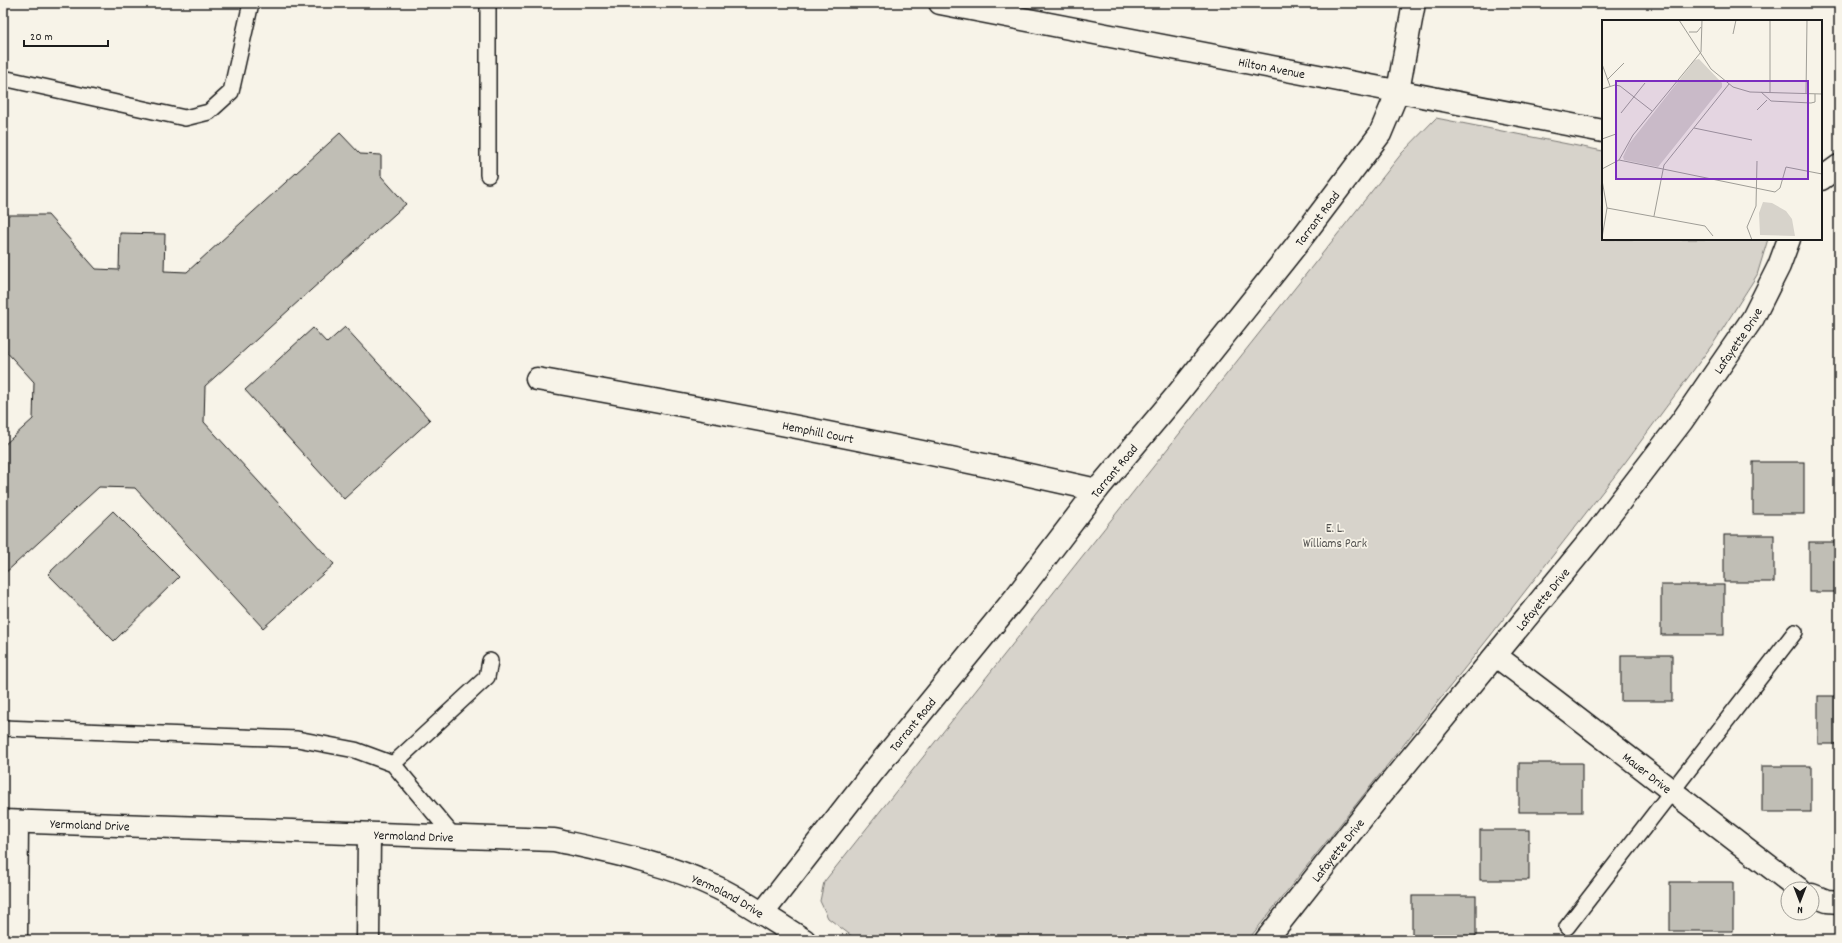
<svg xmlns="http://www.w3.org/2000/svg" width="1842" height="943" font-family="Dekko,sans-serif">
  <rect width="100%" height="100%" fill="#f7f3e8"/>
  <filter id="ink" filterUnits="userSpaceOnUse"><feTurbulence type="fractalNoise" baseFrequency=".025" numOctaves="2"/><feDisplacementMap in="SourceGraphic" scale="8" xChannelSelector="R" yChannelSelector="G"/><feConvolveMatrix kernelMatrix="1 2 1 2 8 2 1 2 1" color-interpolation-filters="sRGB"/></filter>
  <g filter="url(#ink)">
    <polygon fill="#d7d3cb" stroke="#7a7874" points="1436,118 1603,151 1603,239 1768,239 1757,275 1715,341 1624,464 1491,635 1248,940 857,940 828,918 820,901 824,882 1402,153"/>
    <g fill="#c0beb5" stroke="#1c1c1c">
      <polygon points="340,133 360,154 381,155 381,176 406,204 205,386 204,422 334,564 263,628 135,488 99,487 3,575 3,446 33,419 34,382 3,348 3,208 9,215 48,215 96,269 119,270 120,233 165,234 164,271 187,272"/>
      <polygon points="345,327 430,420 344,499 245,390 313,328 327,343"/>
      <rect x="1753" y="462" width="51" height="52"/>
      <polygon points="113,511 179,577 114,641 48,574"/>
      <rect x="1724" y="535" width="50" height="47"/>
      <rect x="1809" y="542" width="30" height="50"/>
      <rect x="1661" y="585" width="63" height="50"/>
      <rect x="1621" y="655" width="51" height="46"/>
      <rect x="1818" y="696" width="21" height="48"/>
      <rect x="1519" y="763" width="63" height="49"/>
      <rect x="1762" y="766" width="49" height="46"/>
      <rect x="1480" y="830" width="49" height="50"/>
      <rect x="1670" y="882" width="63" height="49"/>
      <rect x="1412" y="896" width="64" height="44"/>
      <rect x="1736" y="936" width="63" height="4"/>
    </g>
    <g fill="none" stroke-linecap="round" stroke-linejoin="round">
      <g stroke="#1c1c1c" stroke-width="18">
        <g id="service">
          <polyline points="488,3 488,175"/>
          <polyline points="3,78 185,118 209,112 231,92 251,3"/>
          <polyline points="3,728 297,739 355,750 393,764 455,838"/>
          <polyline points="393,764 487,677 490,661"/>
          <polyline points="1567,927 1795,632"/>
        </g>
      </g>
      <g stroke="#1c1c1c" stroke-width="25">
        <g id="minor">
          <path id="s1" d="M 940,3 L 1603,131"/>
          <path id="s2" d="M 537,379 C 725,412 912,448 1097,490"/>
          <path id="s3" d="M 1496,656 C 1598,732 1697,812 1799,889"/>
          <polyline points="1812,895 1827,901 1839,902"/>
          <path id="s4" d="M 762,914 L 872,773 L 1015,598 L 1097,490 L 1176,396 L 1294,248 L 1380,134 L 1398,91 L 1414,3"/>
          <polyline points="16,940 17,822"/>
          <polyline points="368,940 369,835"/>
        </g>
      </g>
      <g stroke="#1c1c1c" stroke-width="25">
        <g id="tertiary">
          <polyline points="1821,179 1839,166"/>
          <path id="s5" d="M 3,821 L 554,840 C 609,852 666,863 718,888 C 747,902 776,923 804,940"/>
          <path id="s6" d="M 1266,940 L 1378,798 L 1596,533 L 1682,421 L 1753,318 L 1779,266 L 1789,239"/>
        </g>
      </g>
      <use href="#service" stroke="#f7f3e8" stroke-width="15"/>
      <use href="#minor" stroke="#f7f3e8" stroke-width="22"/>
      <use href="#tertiary" stroke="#f7f3e8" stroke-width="22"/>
    </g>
  </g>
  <g text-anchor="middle" stroke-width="3.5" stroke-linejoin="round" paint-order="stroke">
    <g font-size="13" fill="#1c1c1c" stroke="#f7f3e8">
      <text dy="5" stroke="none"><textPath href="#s1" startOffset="338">Hilton Avenue</textPath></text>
      <text dy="5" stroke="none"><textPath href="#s4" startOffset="890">Tarrant Road</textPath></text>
      <text dy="5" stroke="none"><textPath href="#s6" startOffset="763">Lafayette Drive</textPath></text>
      <text dy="5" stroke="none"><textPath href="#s2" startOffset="286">Hemphill Court</textPath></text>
      <text dy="5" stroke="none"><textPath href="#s4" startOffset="566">Tarrant Road</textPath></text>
      <text dy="5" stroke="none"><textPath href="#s6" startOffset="439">Lafayette Drive</textPath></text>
      <text dy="5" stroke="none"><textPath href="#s4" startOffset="242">Tarrant Road</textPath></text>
      <text dy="5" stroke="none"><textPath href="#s3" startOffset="191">Mauer Drive</textPath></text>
      <text dy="5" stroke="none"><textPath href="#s5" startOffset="87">Yermoland Drive</textPath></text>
      <text dy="5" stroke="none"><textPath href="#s5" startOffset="411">Yermoland Drive</textPath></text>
      <text dy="5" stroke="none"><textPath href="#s6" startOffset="115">Lafayette Drive</textPath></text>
      <text dy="5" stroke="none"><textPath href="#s5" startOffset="735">Yermoland Drive</textPath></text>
    </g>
    <g font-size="13" fill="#545351" stroke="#f7f3e8">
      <text x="1335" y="532">E. L.<tspan x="1335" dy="15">Williams Park</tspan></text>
    </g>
  </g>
  <g transform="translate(1602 20)">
    <rect width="220" height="220" fill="#f7f3e8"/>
    <path d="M 97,39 L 120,63 L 120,67 L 56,147 L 22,140 L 21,137 L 27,124 L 93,40 ZM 161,182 L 170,183 L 184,191 L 190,199 L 193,216 L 158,215 L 157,193 Z" fill="#d7d3cb"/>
    <path fill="none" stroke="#9f9d96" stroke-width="1" d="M 77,0 L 109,49 L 131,67 L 148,72 L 220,74M 87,12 L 95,12 L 99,7M 131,14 L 134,0M 0,44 L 8,66M 5,60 L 22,43M 0,69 L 13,65 L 18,66 L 50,91M 159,72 L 169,81 L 209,83 L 213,82 L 213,74M 168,72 L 168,0M 204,74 L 205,0M 155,90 L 165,80M 19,93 L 43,63M 92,108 L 150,120M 0,119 L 14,114M 17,140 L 173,172 L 178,168 L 184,147 L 220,154M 0,149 L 17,140 L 31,115 L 99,32 L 100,0M 0,160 L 5,188 L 0,218M 5,188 L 103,206 L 111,216M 52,196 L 62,145 L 127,64M 150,220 L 145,207 L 154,186 L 155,141"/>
    <path fill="#7b2cbf" fill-opacity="0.15" stroke="#7b2cbf" stroke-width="2" d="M 14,61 L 206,61 L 206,159 L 14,159 Z"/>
    <rect width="220" height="220" fill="none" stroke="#1c1c1c" stroke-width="2"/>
  </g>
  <rect width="1842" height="943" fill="none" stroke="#f7f3e8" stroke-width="16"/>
  <rect x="8" y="8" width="1826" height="927" fill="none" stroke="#1c1c1c" stroke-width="1.5" filter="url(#ink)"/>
  <g transform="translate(1800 901) rotate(180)"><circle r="19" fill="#f7f3e8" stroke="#9f9d96"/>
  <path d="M0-3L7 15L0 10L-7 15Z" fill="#1c1c1c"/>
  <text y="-6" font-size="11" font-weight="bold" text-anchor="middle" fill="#1c1c1c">N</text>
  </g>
  <path d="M24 40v6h84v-6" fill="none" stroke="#1c1c1c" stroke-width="2"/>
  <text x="30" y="40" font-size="12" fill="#1c1c1c" stroke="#f7f3e8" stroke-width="3" paint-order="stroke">20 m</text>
</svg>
